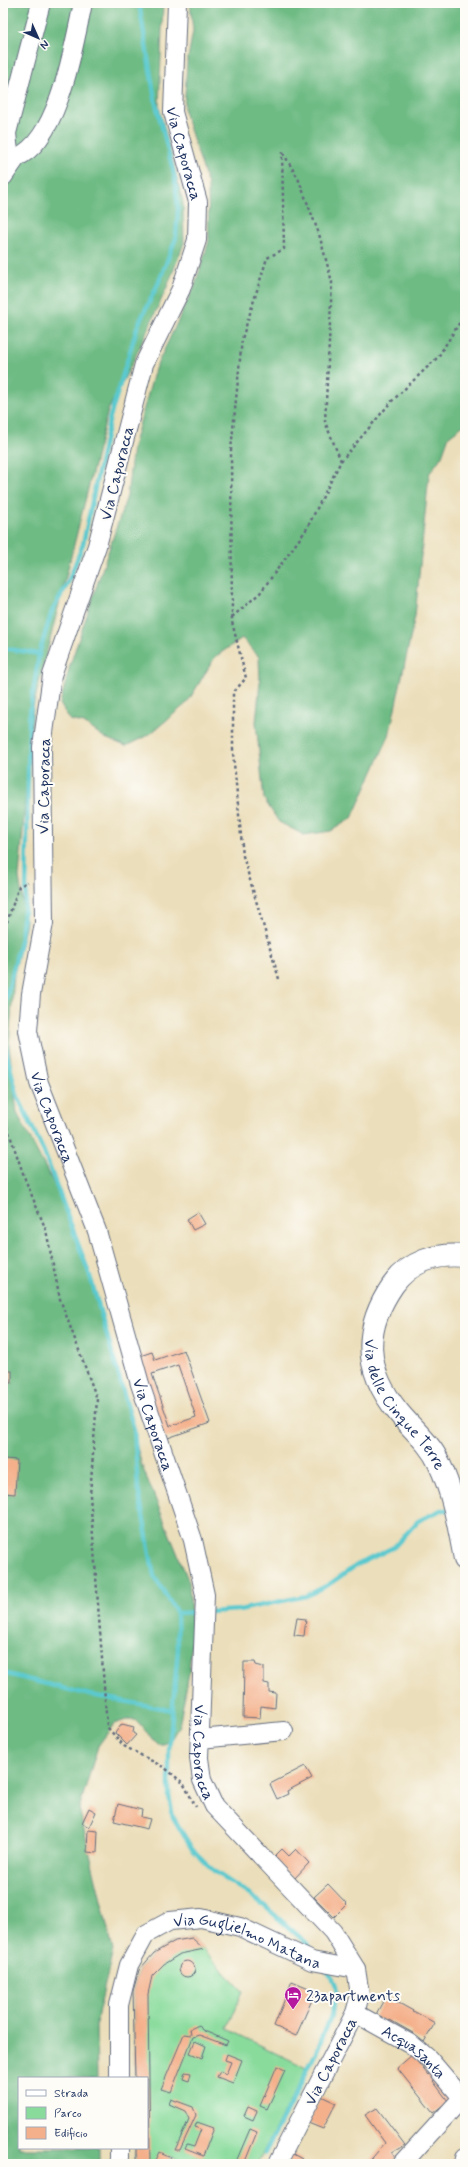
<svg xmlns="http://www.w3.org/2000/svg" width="468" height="2167" font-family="Mynerve,sans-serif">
  <rect width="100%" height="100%" fill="#fdfcf7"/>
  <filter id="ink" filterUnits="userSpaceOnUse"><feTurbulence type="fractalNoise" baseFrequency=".025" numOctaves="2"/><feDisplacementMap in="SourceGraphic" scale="8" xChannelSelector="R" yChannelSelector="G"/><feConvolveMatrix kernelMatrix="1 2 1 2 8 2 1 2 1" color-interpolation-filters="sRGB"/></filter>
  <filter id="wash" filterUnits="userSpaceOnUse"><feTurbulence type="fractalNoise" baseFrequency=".012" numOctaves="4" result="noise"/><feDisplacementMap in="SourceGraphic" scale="16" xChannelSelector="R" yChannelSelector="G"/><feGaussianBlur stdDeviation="0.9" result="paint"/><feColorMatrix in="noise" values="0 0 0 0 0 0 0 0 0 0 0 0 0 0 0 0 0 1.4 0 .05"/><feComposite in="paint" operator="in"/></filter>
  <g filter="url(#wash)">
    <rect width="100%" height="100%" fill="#ebdeba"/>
    <polygon fill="#89db9c" stroke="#52857d" points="192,1938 243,1991 227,2029 307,2068 257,2164 187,2164 171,2157 167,2164 136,2164 136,2148 147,2148 147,2078 135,2078 133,1991 139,1970 154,1953 172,1942"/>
    <g fill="#6ebb84" stroke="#447571">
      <polygon points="3,3 163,3 159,107 183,202 184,243 167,287 133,362 108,410 33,707 19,877 26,924 14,974 9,1046 17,1113 57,1190 96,1292 142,1466 189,1582 192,1633 189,1673 179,1726 170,1741 164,1744 158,1744 135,1720 126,1720 114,1724 98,1746 79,1809 113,1950 96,2023 97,2078 19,2078 19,2148 99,2148 99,2164 3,2164"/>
      <polygon points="190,3 465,3 465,424 449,436 442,456 429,474 415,616 389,736 352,818 331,831 304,835 279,822 264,799 256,722 260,682 259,657 242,638 215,657 187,703 150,734 126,746 105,738 84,723 70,720 60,704 70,665 127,496 133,447 155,369 195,285 209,241 208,184 184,111 187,63 193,31"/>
    </g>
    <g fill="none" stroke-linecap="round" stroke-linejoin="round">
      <g stroke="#5bc9cf" stroke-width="4.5">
        <polyline points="3,648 39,654"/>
        <polyline points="3,1012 21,937 26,894 29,719 39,654 52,611 67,585 83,544 110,417 138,325 158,284 176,238 178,209 175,178 155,100 139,3"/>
        <polyline points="3,1019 4,1042 17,1095 44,1152 90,1276 134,1429 138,1488 154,1576 177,1613 178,1649 169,1750 169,1796 173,1817 192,1849 214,1871 260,1902 303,1940 317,1957"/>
        <polyline points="208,1612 239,1610 306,1596 328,1585 357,1565 394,1547 418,1521 441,1510 448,1510"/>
        <polyline points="177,1613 201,1612"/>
        <polyline points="3,1673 90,1695 172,1710"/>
        <path d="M 265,2153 C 280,2121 341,2017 336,1986 C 335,1980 328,1973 325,1968"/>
      </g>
    </g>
    <g id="blocks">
      <g fill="#f4b08b" fill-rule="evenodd">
        <polygon points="198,1212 205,1224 193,1230 187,1219"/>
        <path d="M 184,1350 L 210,1423 L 165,1439 L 137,1357 L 152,1352 L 155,1360 ZM 178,1365 L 196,1417 L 170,1426 L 152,1374 Z"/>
        <rect x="3" y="1371" width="9" height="12"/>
        <polygon points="4,1459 17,1460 15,1494 3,1493"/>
        <polygon points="297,1618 306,1619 304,1636 294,1635"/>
        <polygon points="244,1662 255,1662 256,1665 264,1667 264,1683 269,1684 269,1692 276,1693 275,1708 261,1706 260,1718 243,1717"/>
        <polygon points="122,1724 134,1727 133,1733 136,1735 127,1745 115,1733"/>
        <polygon points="305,1766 312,1778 287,1791 288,1794 277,1799 270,1784"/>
        <polygon points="118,1804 142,1810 141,1817 150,1819 147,1829 114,1821"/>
        <polygon points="89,1808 96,1812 89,1827 82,1823"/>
        <polygon points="88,1830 98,1831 97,1853 87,1852"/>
        <polygon points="282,1849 289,1856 296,1849 309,1863 294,1879 273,1858"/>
        <polygon points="328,1884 347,1904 334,1917 314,1897"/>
        <polygon points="192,1938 204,1949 180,1954 164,1964 152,1976 148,1994 150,2164 136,2164 136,2148 147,2148 147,2078 135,2078 133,1991 139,1970 154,1953 175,1941"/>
        <circle cx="187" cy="1969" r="8"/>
        <polygon points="292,1981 316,1991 296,2036 274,2026"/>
        <polygon points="386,1996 435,2023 424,2042 411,2035 413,2033 390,2020 388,2023 375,2016"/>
        <polygon points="199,2025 202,2030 228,2041 226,2045 199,2035 193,2037 171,2092 161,2089 184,2034 191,2035 190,2029"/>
        <polygon points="195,2041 206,2046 202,2058 190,2053"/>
        <polygon points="227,2054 242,2060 233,2083 217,2077 220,2071 226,2074 231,2062 225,2060"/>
        <polygon points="412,2055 428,2075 430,2073 435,2079 433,2081 448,2101 433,2113 397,2068"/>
        <polygon points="277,2066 285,2070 267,2109 260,2106"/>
        <polygon points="185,2072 191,2073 189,2081 183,2079"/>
        <polygon points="321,2096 336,2103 323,2129 308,2123"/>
        <polygon points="171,2099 193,2107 196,2115 180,2150 175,2150 189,2119 185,2111 169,2104"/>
        <polygon points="248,2107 257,2111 253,2120 244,2116"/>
        <polygon points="377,2108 405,2145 391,2153 397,2158 392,2164 367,2164 385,2143 365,2115"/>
        <polygon points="197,2122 214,2128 203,2156 185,2149 187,2145 194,2147 201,2129 195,2127"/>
        <polygon points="250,2129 257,2132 244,2164 235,2164"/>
        <polygon points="160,2152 171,2157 167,2164 154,2164"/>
        <polygon points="291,2153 302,2159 300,2164 286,2164"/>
      </g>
    </g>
  </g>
  <g filter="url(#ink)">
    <use href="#blocks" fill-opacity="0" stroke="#646c7e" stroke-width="1"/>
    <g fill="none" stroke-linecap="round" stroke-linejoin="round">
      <g stroke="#646c7e" stroke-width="20">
        <g id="minor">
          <path id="s1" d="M 177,3 L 173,112 L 198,202 L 197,240 L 181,289 L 144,364 L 97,546 L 52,675 L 42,747 L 44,923 L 31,994 L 28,1031 L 39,1083 L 97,1231 L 140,1384 L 193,1540 L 205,1595 L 199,1758 L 202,1780 L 214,1806 L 333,1932 L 356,1969 L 360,1995 L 355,2013 L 277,2164"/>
          <path d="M 17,157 C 59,140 74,44 83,3"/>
          <polyline points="17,157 9,153 7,133 41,3"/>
          <polyline points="3,177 17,157"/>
          <polyline points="200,1739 284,1731"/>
          <path id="s2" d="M 355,2013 L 411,2044 L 429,2059 L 465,2101"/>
          <path id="s3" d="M 119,2078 L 119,2005 L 129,1965 L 146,1934 L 170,1921 L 201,1918 L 240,1927 L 312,1961 L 356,1969"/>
          <polyline points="119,2164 119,2148"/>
          <polyline points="402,2164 462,2098"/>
          <polyline points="464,2164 465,2157"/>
        </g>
      </g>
      <g stroke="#646c7e" stroke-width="24">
        <g id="major">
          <path id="s4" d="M 465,1256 C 437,1253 410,1261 393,1285 C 362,1330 364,1371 399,1413 C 412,1429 430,1443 439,1463 C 453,1492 459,1527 465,1559"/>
        </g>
      </g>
      <g stroke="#646c7e" stroke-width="2.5" stroke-dasharray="3 3" stroke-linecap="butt">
        <polyline points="458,3 465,9"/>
        <polyline points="283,153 298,178 319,234 332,282 325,422 341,461"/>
        <polyline points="232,617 260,593 306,530 341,461 391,402 438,357 465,314"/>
        <polyline points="3,934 19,886 28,882"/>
        <polyline points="279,979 243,856 233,753 233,693 246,678 232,622 231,450 242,339 267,258 284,249 282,152"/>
        <polyline points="3,1115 25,1179 46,1230 60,1299 97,1399 90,1495 107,1727 124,1746 165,1768 183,1783 196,1807"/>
      </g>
      <use href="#minor" stroke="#fff" stroke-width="18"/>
      <use href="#major" stroke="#fff" stroke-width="22"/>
    </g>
  </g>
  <defs>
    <g id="hotel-pin" transform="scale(0.9)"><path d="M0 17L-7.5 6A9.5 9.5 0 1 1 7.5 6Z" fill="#b5179e" stroke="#fdfcf7"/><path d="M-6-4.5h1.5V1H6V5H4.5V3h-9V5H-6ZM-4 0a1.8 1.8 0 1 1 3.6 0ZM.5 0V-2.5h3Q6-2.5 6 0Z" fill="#fff"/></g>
  </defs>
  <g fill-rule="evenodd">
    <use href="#hotel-pin" x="293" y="1995"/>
  </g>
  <g text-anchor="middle" stroke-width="4" stroke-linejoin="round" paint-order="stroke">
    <g font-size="16" fill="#1b2f5e" stroke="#fdfcf7">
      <text dy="6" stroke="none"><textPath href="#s1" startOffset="152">Via Caporacca</textPath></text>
      <text transform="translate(116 473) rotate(-76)" y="6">Via Caporacca</text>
      <text transform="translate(43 786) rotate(-89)" y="6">Via Caporacca</text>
      <text dy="6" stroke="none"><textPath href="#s1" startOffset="1148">Via Caporacca</textPath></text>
      <text dy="6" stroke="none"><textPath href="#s4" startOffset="216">Via delle Cinque Terre</textPath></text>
      <text dy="6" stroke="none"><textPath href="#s1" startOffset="1472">Via Caporacca</textPath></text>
      <text dy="6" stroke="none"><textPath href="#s1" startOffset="1808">Via Caporacca</textPath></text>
      <text dy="6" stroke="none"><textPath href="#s3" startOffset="258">Via Guglielmo Matana</textPath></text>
      <text dy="6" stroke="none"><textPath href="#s2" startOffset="71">Acquasanta</textPath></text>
      <text transform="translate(330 2061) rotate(-63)" y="6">Via Caporacca</text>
    </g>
    <g font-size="16" fill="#1b2f5e" stroke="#fdfcf7" text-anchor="start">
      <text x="306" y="2001">23apartments</text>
    </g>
  </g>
  <rect width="468" height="2167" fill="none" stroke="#fdfcf7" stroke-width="16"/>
  <rect x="18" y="2077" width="130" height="72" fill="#fdfcf7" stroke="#a3aaba"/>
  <rect x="26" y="2090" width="20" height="6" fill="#ffffff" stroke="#a3aaba"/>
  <text x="54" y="2097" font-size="12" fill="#1b2f5e">Strada</text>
  <rect x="26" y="2107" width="20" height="12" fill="#89db9c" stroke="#a3aaba"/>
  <text x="54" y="2117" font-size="12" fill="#1b2f5e">Parco</text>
  <rect x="26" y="2127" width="20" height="12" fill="#f4b08b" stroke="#a3aaba"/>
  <text x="54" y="2137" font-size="12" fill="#1b2f5e">Edificio</text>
  <g transform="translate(38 38) rotate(135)" stroke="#fdfcf7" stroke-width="3" paint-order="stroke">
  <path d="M0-3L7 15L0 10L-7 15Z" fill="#1b2f5e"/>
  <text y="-6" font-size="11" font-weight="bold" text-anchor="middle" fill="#1b2f5e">N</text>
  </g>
</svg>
